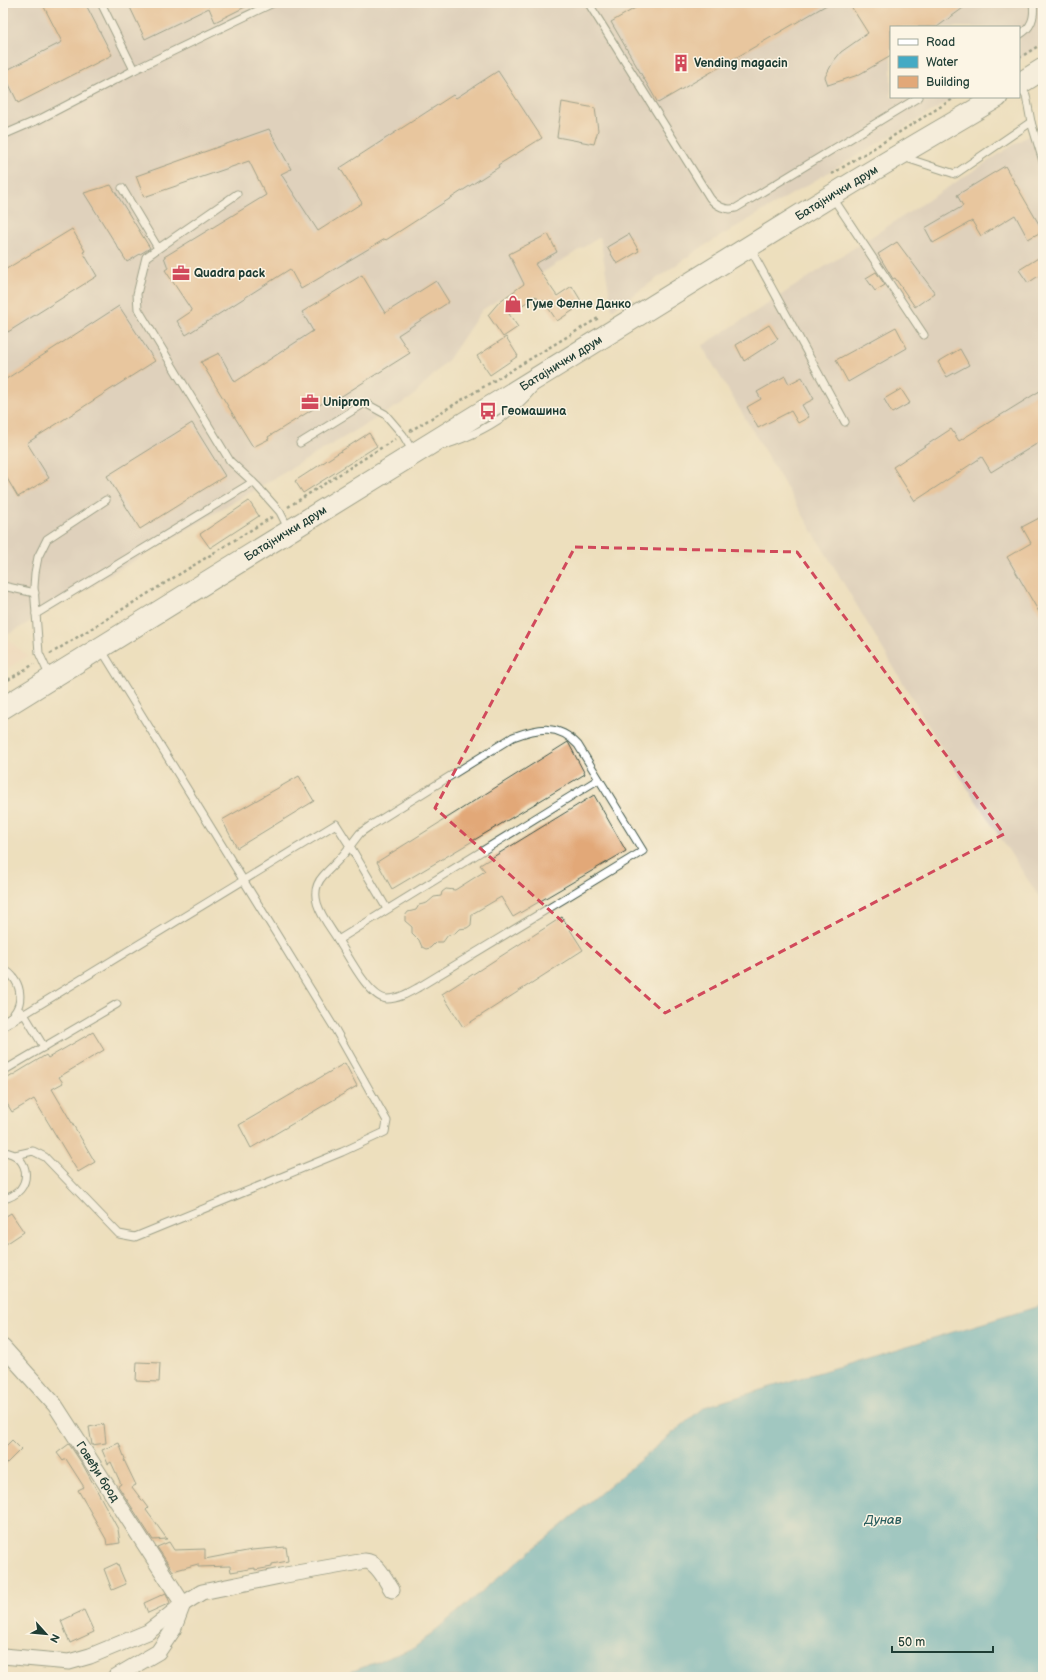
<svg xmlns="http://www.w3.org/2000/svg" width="1046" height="1680" font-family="'Balsamiq Sans',sans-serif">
  <rect width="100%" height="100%" fill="#fcf5e5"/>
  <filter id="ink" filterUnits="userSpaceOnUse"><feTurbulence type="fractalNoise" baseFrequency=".025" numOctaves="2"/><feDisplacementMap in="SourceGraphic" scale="8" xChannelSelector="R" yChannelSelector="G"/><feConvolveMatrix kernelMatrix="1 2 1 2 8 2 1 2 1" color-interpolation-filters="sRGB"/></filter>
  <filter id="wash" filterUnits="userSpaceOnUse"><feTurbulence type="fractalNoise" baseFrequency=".012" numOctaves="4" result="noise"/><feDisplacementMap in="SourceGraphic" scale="16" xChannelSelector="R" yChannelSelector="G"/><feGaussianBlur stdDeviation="0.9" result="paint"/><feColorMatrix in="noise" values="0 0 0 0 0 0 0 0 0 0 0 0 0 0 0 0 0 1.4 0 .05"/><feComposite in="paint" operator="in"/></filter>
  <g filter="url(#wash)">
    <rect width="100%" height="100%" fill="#eddfbd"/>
    <polygon fill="#f1d5bd" points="3,636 28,656 3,671"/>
    <g fill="#cec1ba">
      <polygon points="3,3 1043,3 1043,45 1019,59 1019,27 891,27 891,97 956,97 699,249 612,310 600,237 482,310 449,359 411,398 4,637 3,636"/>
      <polygon points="1043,126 1043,903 946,755 702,346"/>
    </g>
    <polygon fill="#44aac4" stroke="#32747c" points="1043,1305 1043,1677 337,1677 414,1648 704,1407"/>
    <g id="blocks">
      <g fill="#e2a878">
        <polygon points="42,3 85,3 112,55 18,103 3,72 62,42"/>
        <polygon points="128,3 253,3 215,22 209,8 145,39"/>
        <polygon points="644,3 830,3 658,103 611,22"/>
        <polygon points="849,3 970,3 937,27 891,27 891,56 858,75 828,85 825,77 833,62 841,52 868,33"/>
        <polygon points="498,71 542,138 498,165 499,167 386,240 385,239 301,289 290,269 186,335 177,321 192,311 165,270 168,268 164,257 266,195 249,161 144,197 136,176 269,129 291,169 281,174 318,231 362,203 340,168 453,95 456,98"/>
        <polygon points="562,102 595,108 598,130 594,144 557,137"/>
        <polygon points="1005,166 1043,231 1028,239 1015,215 981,236 972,221 933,243 925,228 963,206 957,195"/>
        <polygon points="111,185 150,248 127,262 84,193"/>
        <polygon points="72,229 85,251 83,252 97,276 8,332 3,323 3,271"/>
        <polygon points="548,234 557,252 535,264 557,296 572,286 583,304 557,321 543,300 540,302 536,296 509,314 518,327 503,337 488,315 500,301 524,284 509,254"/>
        <polygon points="629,234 639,251 617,264 607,247"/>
        <polygon points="897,242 935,293 915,307 895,278 893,279 878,254"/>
        <polygon points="1043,255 1043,273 1028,283 1019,270"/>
        <polygon points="876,272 885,285 875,291 866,278"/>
        <polygon points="362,275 385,313 436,281 449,302 398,335 410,353 329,404 326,401 268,437 269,439 253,447 201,362 219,353 235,382 313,331 302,312"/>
        <polygon points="119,306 155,361 27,443 49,478 18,497 5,475 3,475 3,381"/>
        <polygon points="769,325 778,339 744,361 736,345"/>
        <polygon points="896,327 907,348 848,382 836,360"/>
        <polygon points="506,337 518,356 490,375 477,356"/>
        <polygon points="960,349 969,365 947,377 938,362"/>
        <polygon points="785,376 789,384 802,377 814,399 802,405 809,417 798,423 791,411 758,428 747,407 761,399 757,392"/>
        <polygon points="901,389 910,403 892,413 884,399"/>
        <polygon points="1043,389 1043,440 991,472 982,457 915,501 893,467 951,429 959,441"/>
        <polygon points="192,423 225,476 140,529 107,476"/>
        <polygon points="369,433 377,446 303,493 295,481"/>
        <polygon points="249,501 259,516 210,548 200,534"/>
        <polygon points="1043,516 1043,619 1007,557 1031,543 1022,527"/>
        <polygon points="568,742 585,774 392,889 377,862"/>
        <polygon points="299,776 314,801 237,848 222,820"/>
        <polygon points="594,795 626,851 513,917 501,897 472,914 471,925 467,928 459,929 454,934 448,935 443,942 436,942 430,948 426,949 422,947 419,940 412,933 412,927 405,921 405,916 408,912 416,910 419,905 427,903 434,897 441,896 442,892 446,889 455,890 485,871 480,865"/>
        <polygon points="562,917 583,950 463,1027 442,994"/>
        <polygon points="93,1032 104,1050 59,1077 63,1083 52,1089 95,1162 78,1172 34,1099 12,1112 3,1097 3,1081 46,1055 48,1058"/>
        <polygon points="345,1063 357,1086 251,1148 239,1125"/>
        <polygon points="11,1213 24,1232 3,1246 3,1218"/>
        <polygon points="137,1362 160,1363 159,1382 136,1381"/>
        <polygon points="104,1424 106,1443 92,1445 89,1427"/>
        <polygon points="12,1440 21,1449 3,1467 3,1449"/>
        <polygon points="119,1443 125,1459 124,1460 136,1485 132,1487 148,1508 146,1510 167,1539 153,1540 118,1486 121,1484 111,1462 108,1464 102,1450"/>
        <polygon points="69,1444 83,1465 118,1529 120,1543 107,1545 106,1539 78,1490 84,1487 66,1459 63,1461 57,1453"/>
        <polygon points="169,1542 174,1550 205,1549 205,1559 252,1550 286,1547 288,1561 272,1564 272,1567 255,1570 255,1568 231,1572 230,1566 198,1567 198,1564 173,1571 157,1547"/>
        <polygon points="117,1563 126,1584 112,1590 104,1569"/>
        <polygon points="166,1593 170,1603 148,1613 144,1603"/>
        <polygon points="84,1610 94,1632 70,1643 61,1621"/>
      </g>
    </g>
  </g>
  <g filter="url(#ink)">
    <use href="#blocks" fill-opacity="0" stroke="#3e5549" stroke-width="1"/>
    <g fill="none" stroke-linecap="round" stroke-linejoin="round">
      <g stroke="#3e5549" stroke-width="9">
        <g id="service">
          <polyline points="101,3 134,70"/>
          <path d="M 590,3 L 589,4 L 710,198 C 716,206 726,211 736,208 L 919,97"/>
          <path d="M 1019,35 C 1032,28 1035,17 1033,3"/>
          <polyline points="1031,122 1043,161"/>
          <polyline points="3,135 40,119 134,70 273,3"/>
          <polyline points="903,157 955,174 1031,122 1026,95 1020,86"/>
          <polyline points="122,188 158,248"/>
          <polyline points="237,194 146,257 137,294 138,309 230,461 257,486 280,512 289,530"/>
          <polyline points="833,198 924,335"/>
          <polyline points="750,248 845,422"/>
          <polyline points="300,443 365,403 385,414 403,435 413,452"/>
          <path d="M 445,445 C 478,434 511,416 533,389"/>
          <polyline points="3,586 35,593"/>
          <polyline points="36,614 253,482"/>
          <polyline points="50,677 39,653 34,587 35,573 38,557 47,539 106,500"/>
          <path d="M 387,909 L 350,846 L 360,833 L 370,826 L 513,737 C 538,728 558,723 578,745 L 643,851 L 419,987 C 410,992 399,999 387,999 C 369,998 348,955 338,940 L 599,779"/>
          <path d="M 3,969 C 24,979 27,1012 3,1021"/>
          <polyline points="20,1011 24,1014 44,1047"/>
          <path d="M 3,1027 L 336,824 L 350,846 C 342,858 332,866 323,876 C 304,897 327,922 338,940"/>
          <polyline points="3,1071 117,1004"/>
          <path d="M 3,1152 C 32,1154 34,1193 3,1199"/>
          <polyline points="15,1155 33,1151 45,1157 119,1234 135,1237 342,1152 385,1132 387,1121 335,1029 101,649"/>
        </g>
      </g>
      <g stroke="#3e5549" stroke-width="17">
        <g id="minor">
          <path id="s1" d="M 3,1347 L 55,1405 L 183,1604 L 173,1630 L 158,1652 L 115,1677"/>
          <path d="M 3,1656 L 69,1662 L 90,1656 L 148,1632 L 161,1622 L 183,1604 L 202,1592 L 280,1576 L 365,1561 C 377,1561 386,1581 392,1590"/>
        </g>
      </g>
      <g stroke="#3e5549" stroke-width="23">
        <g id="secondary">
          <polyline points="1019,84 1043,69"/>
          <path id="s2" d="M 3,708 C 279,537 555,367 831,196 C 886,162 942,130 997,97"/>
        </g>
      </g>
      <g stroke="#3e5549" stroke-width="2.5" stroke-dasharray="3 3" stroke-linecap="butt">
        <polyline points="1019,58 1043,43"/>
        <polyline points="832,174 956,97"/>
        <polyline points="410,431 600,317"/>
        <polyline points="288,507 395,439"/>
        <polyline points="50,654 272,517"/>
        <polyline points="3,683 34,664"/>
      </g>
      <use href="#service" stroke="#fff" stroke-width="7"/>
      <use href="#minor" stroke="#fff" stroke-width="15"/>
      <use href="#secondary" stroke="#fff" stroke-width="21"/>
    </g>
  </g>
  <path d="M0 0H1046V1680H0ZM 575,547 L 797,552 L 1004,834 L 665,1013 L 435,808 Z" fill="#eddfbd" fill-opacity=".55" fill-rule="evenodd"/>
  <path fill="none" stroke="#d1495b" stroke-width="3" stroke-dasharray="8 5" stroke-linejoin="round" d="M 575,547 L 797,552 L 1004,834 L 665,1013 L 435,808 Z"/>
  <defs>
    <g id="building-bare" transform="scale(1.38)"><path d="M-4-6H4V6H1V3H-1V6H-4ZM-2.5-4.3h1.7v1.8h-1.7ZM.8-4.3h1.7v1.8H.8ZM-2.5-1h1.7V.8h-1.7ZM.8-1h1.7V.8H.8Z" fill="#d1495b" stroke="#fcf5e5" stroke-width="2.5" paint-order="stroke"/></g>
    <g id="office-bare" transform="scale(1.38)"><path d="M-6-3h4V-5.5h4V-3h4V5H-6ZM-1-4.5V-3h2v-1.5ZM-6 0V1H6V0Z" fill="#d1495b" stroke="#fcf5e5" stroke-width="2.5" paint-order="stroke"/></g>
    <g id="shop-bare" transform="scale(1.38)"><path d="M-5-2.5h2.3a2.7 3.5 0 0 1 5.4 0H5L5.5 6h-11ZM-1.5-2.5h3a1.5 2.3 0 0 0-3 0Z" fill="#d1495b" stroke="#fcf5e5" stroke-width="2.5" paint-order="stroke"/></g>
    <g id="bus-bare" transform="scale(1.38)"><path d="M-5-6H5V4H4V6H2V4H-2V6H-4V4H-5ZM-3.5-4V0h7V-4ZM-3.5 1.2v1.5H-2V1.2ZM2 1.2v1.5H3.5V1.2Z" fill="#d1495b" stroke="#fcf5e5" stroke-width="2.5" paint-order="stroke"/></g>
  </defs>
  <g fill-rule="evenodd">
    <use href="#building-bare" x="681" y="63"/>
    <use href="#office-bare" x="181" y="273"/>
    <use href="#shop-bare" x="513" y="304"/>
    <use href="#office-bare" x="310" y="402"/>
    <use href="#bus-bare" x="488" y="411"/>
  </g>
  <g text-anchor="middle" stroke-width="3" stroke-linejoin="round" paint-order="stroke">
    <g font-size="12" font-weight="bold" fill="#1f3d34" stroke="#fcf5e5" text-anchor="start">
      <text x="694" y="67">Vending magacin</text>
      <text x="194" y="277">Quadra pack</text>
      <text x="526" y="308">Гуме Фелне Данко</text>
      <text x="323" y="406">Uniprom</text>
      <text x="501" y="415">Геомашина</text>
    </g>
    <g font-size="12" fill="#1f3d34" stroke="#fcf5e5">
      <text dy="4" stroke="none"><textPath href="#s2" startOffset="980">Батајнички друм</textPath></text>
      <text dy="4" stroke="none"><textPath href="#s2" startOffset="656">Батајнички друм</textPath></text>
      <text dy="4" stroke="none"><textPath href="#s2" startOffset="332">Батајнички друм</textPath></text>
      <text dy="4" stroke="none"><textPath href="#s1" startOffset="157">Говеђи брод</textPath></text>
    </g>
    <g font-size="13" font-style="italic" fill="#2a5e5f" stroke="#fcf5e5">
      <text x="883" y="1524">Дунав</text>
    </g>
  </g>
  <rect width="1046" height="1680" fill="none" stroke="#fcf5e5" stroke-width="16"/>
  <rect x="890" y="26" width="130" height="72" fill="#fcf5e5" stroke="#a4ab9e"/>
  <rect x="898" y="39" width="20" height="6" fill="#ffffff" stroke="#a4ab9e"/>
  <text x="926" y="46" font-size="12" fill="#1f3d34">Road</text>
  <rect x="898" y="56" width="20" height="12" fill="#44aac4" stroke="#a4ab9e"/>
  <text x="926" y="66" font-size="12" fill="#1f3d34">Water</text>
  <rect x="898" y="76" width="20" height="12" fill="#e2a878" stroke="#a4ab9e"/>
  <text x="926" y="86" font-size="12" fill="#1f3d34">Building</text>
  <g transform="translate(46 1634) rotate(117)" stroke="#fcf5e5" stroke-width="3" paint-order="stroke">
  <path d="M0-3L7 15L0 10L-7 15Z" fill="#1f3d34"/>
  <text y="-6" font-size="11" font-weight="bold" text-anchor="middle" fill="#1f3d34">N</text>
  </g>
  <path d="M892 1646v6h101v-6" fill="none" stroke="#1f3d34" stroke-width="2"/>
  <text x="898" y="1646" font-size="12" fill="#1f3d34" stroke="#fcf5e5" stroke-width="3" paint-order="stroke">50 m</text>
</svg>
